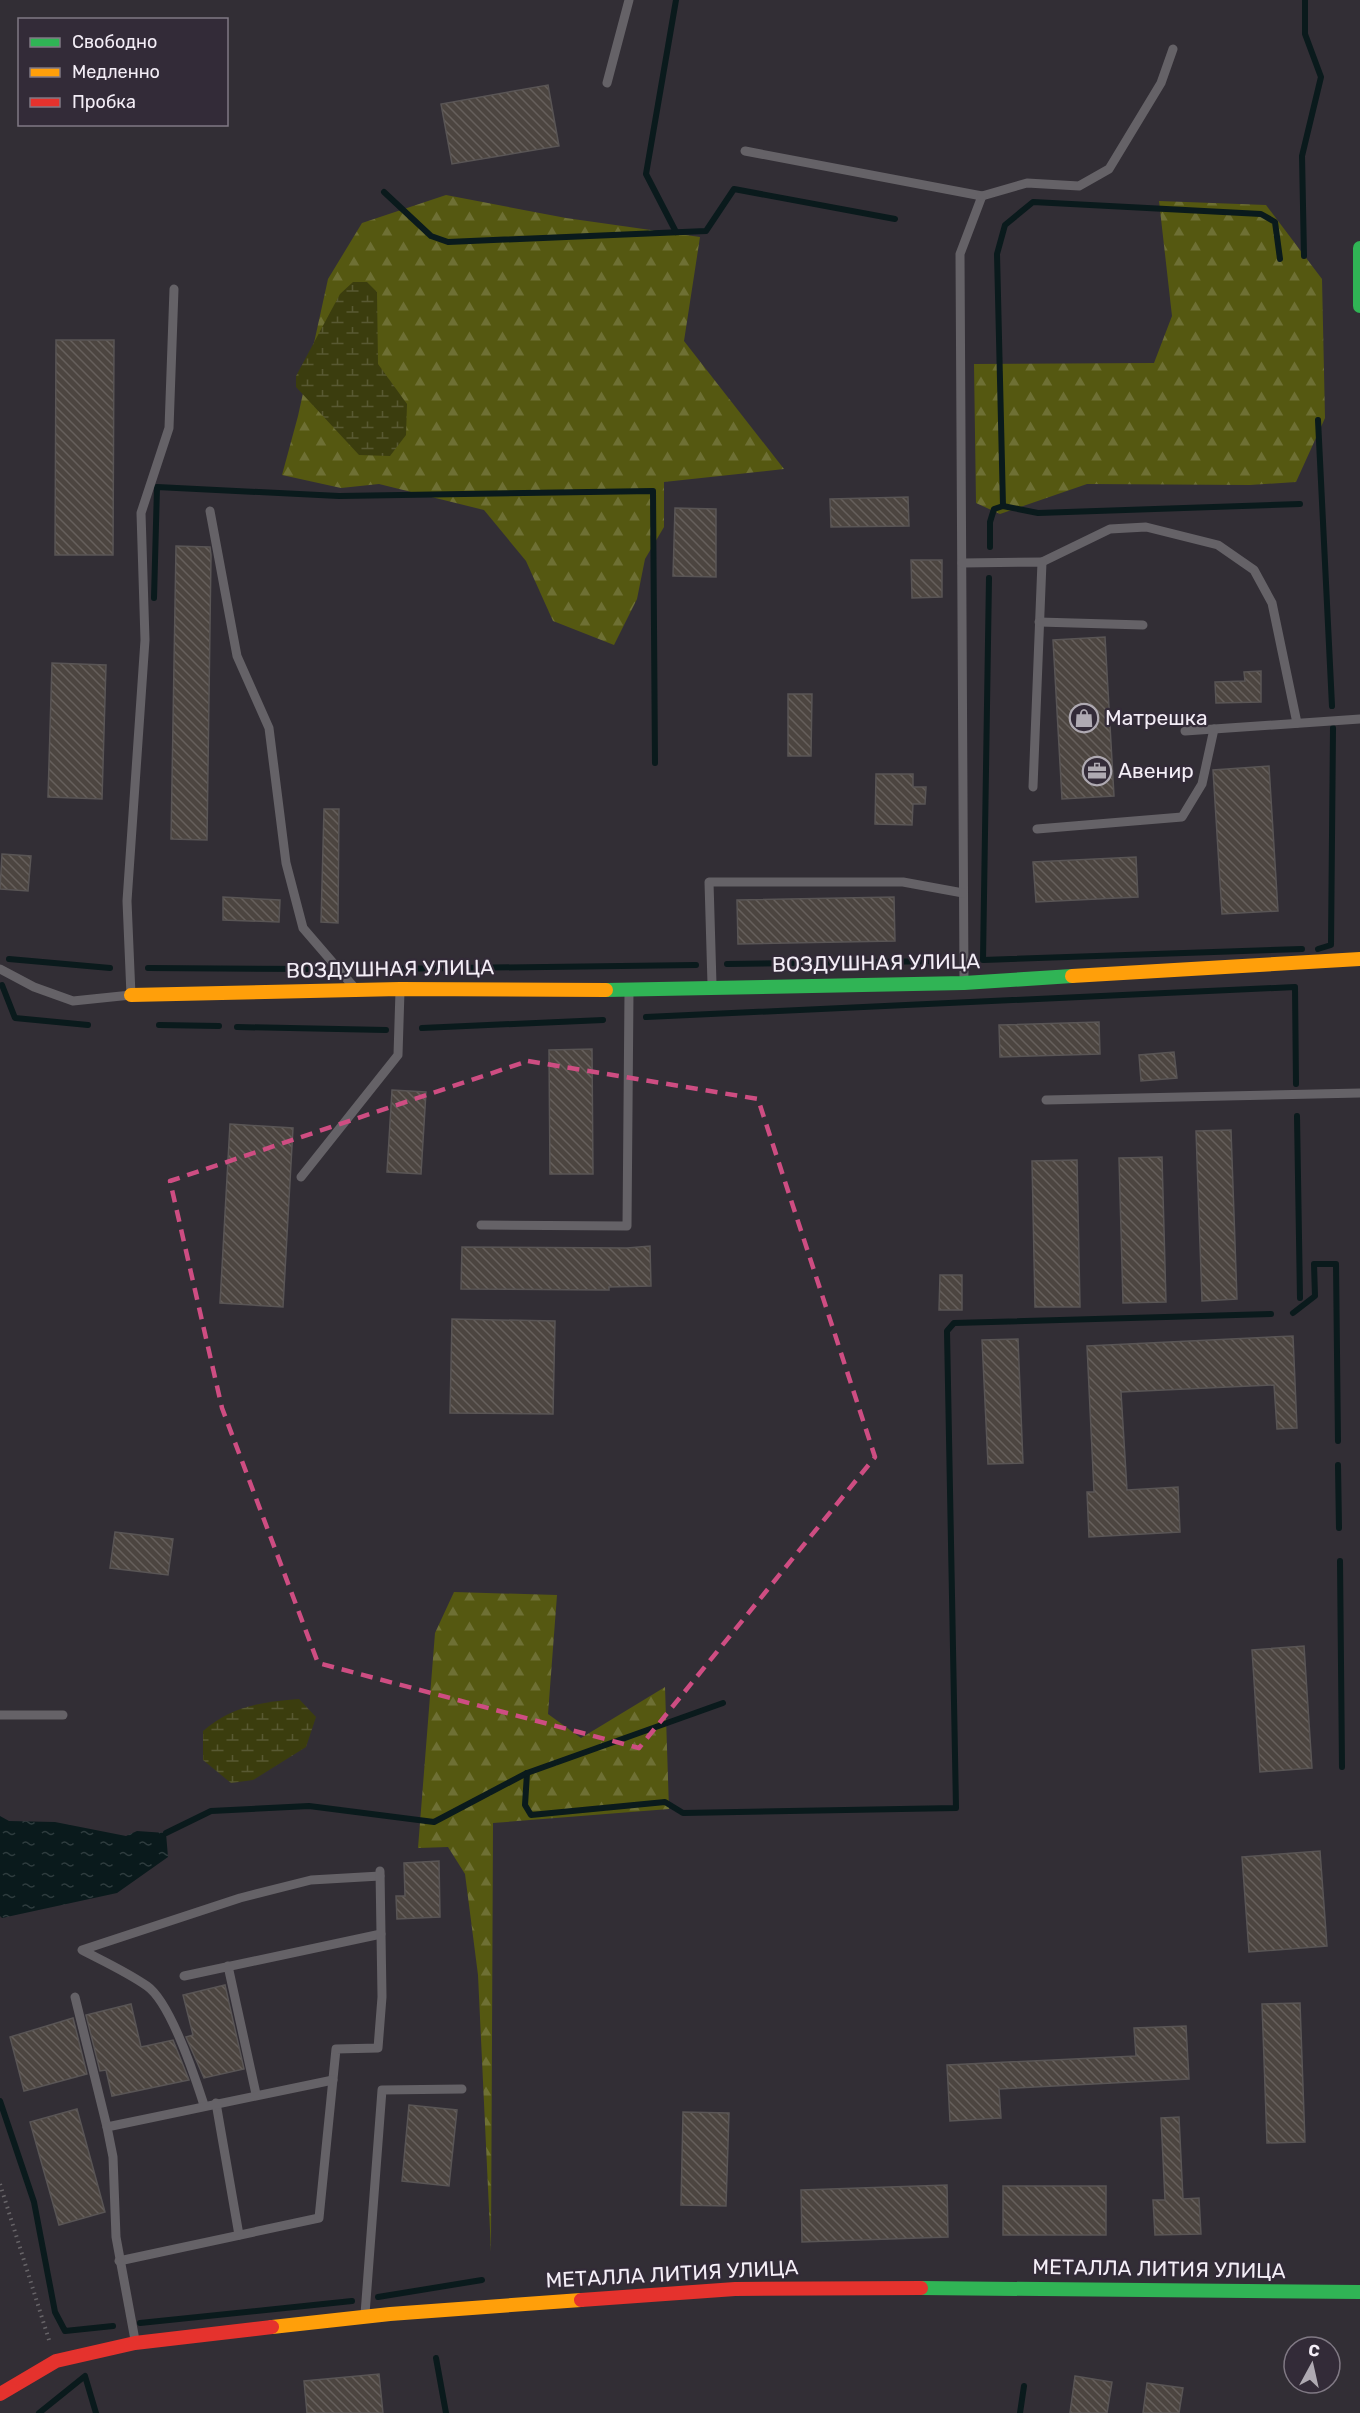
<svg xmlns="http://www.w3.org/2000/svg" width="1360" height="2413" font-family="Rubik,sans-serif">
  <defs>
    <pattern id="forest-firs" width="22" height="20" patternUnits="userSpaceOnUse" patternTransform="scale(1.5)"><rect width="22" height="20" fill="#555811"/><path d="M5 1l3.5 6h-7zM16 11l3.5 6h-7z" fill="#6e7034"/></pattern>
    <pattern id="wetland-marsh" width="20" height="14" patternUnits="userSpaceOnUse" patternTransform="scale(1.5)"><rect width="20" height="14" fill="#3b3d0e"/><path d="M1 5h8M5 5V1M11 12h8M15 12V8" fill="none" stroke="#585932"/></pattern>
    <pattern id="water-ripples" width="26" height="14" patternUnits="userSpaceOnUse" patternTransform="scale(1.5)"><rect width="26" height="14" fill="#0a1a1c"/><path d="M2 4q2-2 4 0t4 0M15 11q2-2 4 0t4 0" fill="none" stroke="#2e3c3e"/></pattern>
    <pattern id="building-back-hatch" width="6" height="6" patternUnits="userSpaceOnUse" patternTransform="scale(1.5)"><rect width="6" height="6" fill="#4c4540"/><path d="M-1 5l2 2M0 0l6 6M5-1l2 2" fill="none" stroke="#66605c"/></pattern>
  </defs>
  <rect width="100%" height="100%" fill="#322e35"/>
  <g fill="url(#forest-firs)">
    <polygon points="446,195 566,218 700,237 684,341 784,469 664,482 664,527 645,559 637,599 614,645 553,621 526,561 484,510 379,484 341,488 282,475 298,416 328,279 362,223"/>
    <polygon points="1159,201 1266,205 1322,279 1325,418 1296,482 1250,485 1087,484 1000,514 976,503 974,364 1154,363 1172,316"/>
    <polygon points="454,1592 557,1595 548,1714 581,1738 665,1687 669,1809 493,1823 491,2252 478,1975 465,1874 448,1847 418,1848 435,1633"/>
  </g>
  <g fill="url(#wetland-marsh)">
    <polygon points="353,282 367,282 377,292 378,364 407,404 406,435 390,456 359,455 296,387 296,376 340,294"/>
    <path d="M 299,1699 L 316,1717 L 306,1747 L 253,1780 L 231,1783 L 203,1760 L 203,1731 C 231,1706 262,1702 299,1699 Z"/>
  </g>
  <polygon fill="url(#water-ripples)" points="0,1816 9,1821 55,1822 126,1836 137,1831 166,1833 168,1857 117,1893 2,1918 0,1916"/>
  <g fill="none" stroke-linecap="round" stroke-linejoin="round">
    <g stroke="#0a1a1c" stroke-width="6">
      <polyline points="384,192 431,236 448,242 706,231 734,189 895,219"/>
      <polyline points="676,232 646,174 676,0"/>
      <polyline points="1304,256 1302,156 1321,77 1305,34 1305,0"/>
      <polyline points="1318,420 1332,706"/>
      <polyline points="1003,506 997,254 1005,225 1033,202 1261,214 1275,222 1280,259"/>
      <polyline points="990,547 990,522 994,509 1003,506 1038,513 1300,504"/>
      <polyline points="989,578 983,960 1302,949"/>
      <polyline points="154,598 157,487 339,496 653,491 655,763"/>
      <polyline points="1318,949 1331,945 1333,728"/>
      <polyline points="9,959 110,968"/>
      <polyline points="727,964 943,961"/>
      <polyline points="148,968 314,969"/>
      <polyline points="381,969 696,965"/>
      <polyline points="2,985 15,1018 88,1025"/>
      <polyline points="646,1017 1295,987 1296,1084"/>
      <polyline points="159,1025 219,1026"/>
      <polyline points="237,1027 386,1030"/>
      <polyline points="422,1028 603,1020"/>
      <polyline points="1297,1116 1300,1298"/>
      <polyline points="1293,1313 1315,1296 1314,1264 1336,1264 1338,1441"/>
      <polyline points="1338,1465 1339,1528"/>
      <polyline points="1340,1561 1342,1767"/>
      <polyline points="527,1773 525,1805 531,1815 665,1802 683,1813 956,1808 947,1331 954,1323 1271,1314"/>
      <polyline points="166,1833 211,1811 309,1806 434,1822 527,1773 723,1703"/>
      <polyline points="0,2101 34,2202 55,2312 65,2331 113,2326"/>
      <polyline points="378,2297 482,2280"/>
      <polyline points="140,2323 352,2301"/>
      <polyline points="436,2358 446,2413"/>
      <polyline points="39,2413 85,2376 96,2413"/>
      <polyline points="1020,2413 1024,2386"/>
    </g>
  </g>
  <g fill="url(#building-back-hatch)" stroke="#595555" stroke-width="1.5">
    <polygon points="548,85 559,146 452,164 441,104"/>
    <polygon points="56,340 114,340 113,555 55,555"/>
    <polygon points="908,497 909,526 831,527 830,499"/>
    <polygon points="675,508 716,509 716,577 673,576"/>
    <polygon points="176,546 210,547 211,555 207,840 171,839"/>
    <polygon points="911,560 942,560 942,597 912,598"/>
    <polygon points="1105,637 1114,796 1062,799 1053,640"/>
    <polygon points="52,663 106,665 102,799 48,797"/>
    <polygon points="1261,671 1261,702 1216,703 1215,682 1245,681 1244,672"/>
    <polygon points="788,694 812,694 811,756 788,756"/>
    <polygon points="1269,766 1278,911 1222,914 1213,770"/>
    <polygon points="876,774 913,774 913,787 926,787 925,804 913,804 912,825 875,824"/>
    <polygon points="324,809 339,809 338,923 321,922"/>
    <polygon points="2,854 31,856 28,891 0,889"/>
    <polygon points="1136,857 1138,897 1036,902 1033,862"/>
    <polygon points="223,897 280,900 279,922 223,920"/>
    <polygon points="894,897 895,941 738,944 737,900"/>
    <polygon points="1099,1022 1100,1054 1000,1057 999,1025"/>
    <polygon points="592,1049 593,1174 550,1174 549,1050"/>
    <polygon points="1174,1052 1177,1078 1141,1081 1139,1055"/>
    <polygon points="392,1090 426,1092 421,1174 387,1172"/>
    <polygon points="230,1124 293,1128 283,1307 220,1303"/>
    <polygon points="1231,1130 1237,1299 1202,1301 1196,1131"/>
    <polygon points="1162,1157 1166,1302 1123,1303 1119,1158"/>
    <polygon points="1077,1160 1080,1307 1035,1307 1032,1161"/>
    <polygon points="650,1246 651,1286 609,1287 609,1290 461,1289 462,1247 627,1248"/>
    <polygon points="940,1275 962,1275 962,1310 939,1310"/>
    <polygon points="452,1319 555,1321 553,1414 450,1413"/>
    <polygon points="1293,1336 1297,1428 1277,1429 1274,1385 1121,1392 1127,1490 1178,1487 1180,1532 1089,1537 1087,1492 1094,1492 1087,1346"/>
    <polygon points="1018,1339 1023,1463 988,1464 982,1340"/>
    <polygon points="115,1532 173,1539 168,1575 110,1568"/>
    <polygon points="1304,1646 1312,1768 1260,1772 1252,1650"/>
    <polygon points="1320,1851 1327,1946 1249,1952 1242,1857"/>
    <polygon points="439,1861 440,1917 397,1919 396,1896 405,1896 404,1863"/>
    <polygon points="225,1985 244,2069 204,2078 186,2037 193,2035 183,1995"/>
    <polygon points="1300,2003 1305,2142 1267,2143 1262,2004"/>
    <polygon points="131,2004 141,2047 173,2040 189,2080 112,2096 106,2070 100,2071 86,2015"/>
    <polygon points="73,2018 87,2074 24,2091 10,2037"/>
    <polygon points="1186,2026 1189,2079 999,2089 1001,2118 950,2121 947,2065 1136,2056 1134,2028"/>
    <polygon points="409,2105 457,2110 449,2186 402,2181"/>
    <polygon points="77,2109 105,2212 59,2225 30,2122"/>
    <polygon points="683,2112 729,2113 726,2206 681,2205"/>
    <polygon points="1179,2117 1183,2199 1199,2198 1201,2234 1155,2235 1153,2200 1165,2200 1161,2118"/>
    <polygon points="947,2185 948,2237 802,2242 801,2190"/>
    <rect x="1003" y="2186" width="103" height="49"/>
    <polygon points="379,2374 383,2413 307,2413 304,2381"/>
    <polygon points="1075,2376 1112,2382 1107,2413 1070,2413"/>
    <polygon points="1147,2383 1183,2388 1179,2413 1143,2413"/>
  </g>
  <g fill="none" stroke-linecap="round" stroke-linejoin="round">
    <polyline stroke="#676468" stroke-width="4" stroke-dasharray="1.5 4.5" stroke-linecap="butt" points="0,2184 49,2340"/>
    <g stroke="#656267" stroke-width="9">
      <polyline points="607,83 629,0"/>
      <polyline points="745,151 982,196 960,254 964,980"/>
      <polyline points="982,196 1027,183 1079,186 1109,169 1161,83 1173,49"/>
      <polyline points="210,511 237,656 269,728 286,863 303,928 353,986"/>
      <polyline points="1042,562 1110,529 1146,527 1218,545 1254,570 1272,603 1297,723"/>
      <polyline points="962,563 1042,562 1033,787"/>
      <polyline points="1039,622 1143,625"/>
      <polyline points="1185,731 1360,719"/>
      <polyline points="1037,829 1182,817 1202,784 1214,729"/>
      <polyline points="0,969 34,987 73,1001 131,995 127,901 145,640 141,513 169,428 174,289"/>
      <polyline points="712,984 709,882 903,882 963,893"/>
      <polyline points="1046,1100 1360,1093"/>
      <polyline points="301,1177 398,1055 400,991"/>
      <polyline points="481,1225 627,1226 629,992"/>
      <polyline points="0,1715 63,1715"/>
      <polyline points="228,1966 256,2094"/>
      <polyline points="184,1976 381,1934"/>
      <polyline points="75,1997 107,2127"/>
      <polyline points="216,2103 239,2235"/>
      <path d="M 204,2105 C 195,2077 170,2002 147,1986 C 127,1972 103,1961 82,1950 L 240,1898 L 311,1880 L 380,1876"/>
      <polyline points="119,2261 319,2218 336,2049 378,2048 382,1997 380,1871"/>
      <polyline points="365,2314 382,2090 462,2089"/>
      <polyline points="135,2340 116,2237 113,2157 107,2127 333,2080"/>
    </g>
    <g stroke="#30b455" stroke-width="14">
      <polyline points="1360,248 1360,306"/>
      <polyline points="606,990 964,983 1072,976"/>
      <polyline points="921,2288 1360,2292"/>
    </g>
    <g stroke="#ff9f0a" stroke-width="14">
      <polyline points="1072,976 1360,959"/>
      <polyline points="131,995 400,989 606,990"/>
      <polyline points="272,2327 390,2314 581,2300"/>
    </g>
    <g stroke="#e5322d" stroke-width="14">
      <polyline points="581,2300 735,2289 921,2288"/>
      <polyline points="0,2394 56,2361 135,2343 272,2327"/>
    </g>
  </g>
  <path fill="none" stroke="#ce4d82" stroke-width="4.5" stroke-dasharray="12 8" stroke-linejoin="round" d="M 528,1061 L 758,1099 L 875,1457 L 639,1748 L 318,1663 L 222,1408 L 170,1181 Z"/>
  <defs>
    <g id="shop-ring" transform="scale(1.5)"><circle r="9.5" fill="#332b38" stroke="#afaab2" stroke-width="1.5"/><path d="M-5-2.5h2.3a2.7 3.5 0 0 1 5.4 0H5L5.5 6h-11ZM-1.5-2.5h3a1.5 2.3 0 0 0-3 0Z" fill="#afaab2"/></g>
    <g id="office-ring" transform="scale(1.5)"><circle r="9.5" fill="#332b38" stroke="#afaab2" stroke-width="1.5"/><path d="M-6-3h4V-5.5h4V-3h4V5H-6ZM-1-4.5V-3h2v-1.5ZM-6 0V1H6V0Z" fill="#afaab2"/></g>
  </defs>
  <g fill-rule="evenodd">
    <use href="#shop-ring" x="1084" y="718"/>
    <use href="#office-ring" x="1097" y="771"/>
  </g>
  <g text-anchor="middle" stroke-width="4.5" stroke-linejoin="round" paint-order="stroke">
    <g font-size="21" fill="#f3edf6" stroke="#332b38" text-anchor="start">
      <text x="1105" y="725">Матрешка</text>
      <text x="1118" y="778">Авенир</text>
    </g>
    <g font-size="21" fill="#f3edf6" stroke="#332b38">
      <text transform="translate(876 963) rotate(-1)" y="7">ВОЗДУШНАЯ УЛИЦА</text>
      <text transform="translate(390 969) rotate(-1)" y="7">ВОЗДУШНАЯ УЛИЦА</text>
      <text transform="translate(1159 2269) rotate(1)" y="7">МЕТАЛЛА ЛИТИЯ УЛИЦА</text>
      <text transform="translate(672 2274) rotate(-3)" y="7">МЕТАЛЛА ЛИТИЯ УЛИЦА</text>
    </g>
  </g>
  <rect x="18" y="18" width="210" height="108" fill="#332b38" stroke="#807984" stroke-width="1.5"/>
  <rect x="30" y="38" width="30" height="9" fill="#30b455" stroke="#807984" stroke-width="1.5"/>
  <text x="72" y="48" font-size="18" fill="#f3edf6">Свободно</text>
  <rect x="30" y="68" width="30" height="9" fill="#ff9f0a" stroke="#807984" stroke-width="1.5"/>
  <text x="72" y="78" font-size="18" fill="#f3edf6">Медленно</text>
  <rect x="30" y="98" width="30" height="9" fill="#e5322d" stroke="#807984" stroke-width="1.5"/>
  <text x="72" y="108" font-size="18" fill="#f3edf6">Пробка</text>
  <g transform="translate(1312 2365) rotate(8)"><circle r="28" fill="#332b38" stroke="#807984" stroke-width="1.5"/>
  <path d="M0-4.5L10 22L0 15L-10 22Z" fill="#afaab2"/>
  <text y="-9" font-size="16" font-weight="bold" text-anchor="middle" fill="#f3edf6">С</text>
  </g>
</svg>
